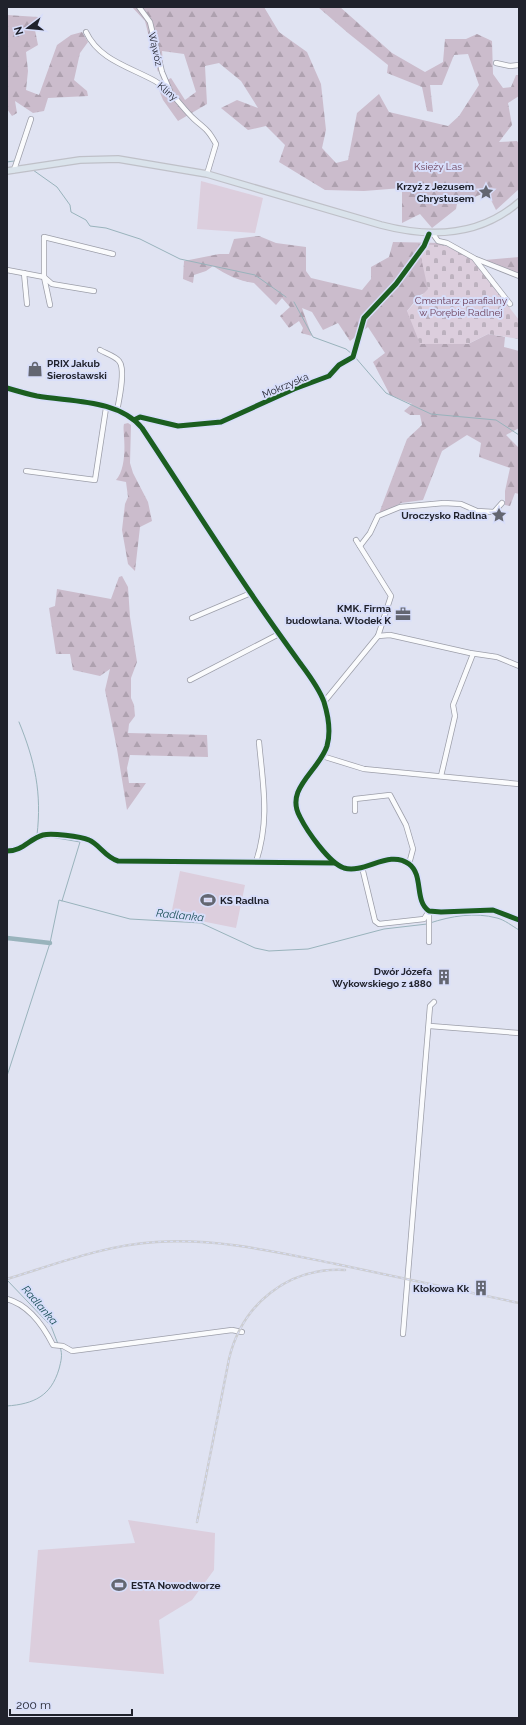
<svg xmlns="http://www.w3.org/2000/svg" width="526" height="1725" font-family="Raleway,sans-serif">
  <defs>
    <pattern id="forest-firs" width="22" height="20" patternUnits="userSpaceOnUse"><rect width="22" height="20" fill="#cbbccc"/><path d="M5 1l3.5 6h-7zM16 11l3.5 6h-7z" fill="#aea1af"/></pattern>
    <pattern id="cemetery-stones" width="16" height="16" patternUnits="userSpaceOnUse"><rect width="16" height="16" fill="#dccedd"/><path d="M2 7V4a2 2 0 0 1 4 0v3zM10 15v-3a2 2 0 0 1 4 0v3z" fill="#bcb1be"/></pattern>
  </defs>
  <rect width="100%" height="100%" fill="#e0e3f2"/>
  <g fill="#dccedd">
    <polygon points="201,181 263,198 255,233 197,229"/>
    <polygon points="180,871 245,885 236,928 171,915"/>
    <polygon points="128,1520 215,1533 214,1570 192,1600 159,1620 164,1674 29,1662 38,1550 135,1543"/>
  </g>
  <g fill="url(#forest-firs)">
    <polygon points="132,7 264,7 279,32 307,52 321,84 326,130 322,148 336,163 348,160 357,113 379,94 389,112 448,126 459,116 479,85 468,54 454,55 442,85 430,85 433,112 427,111 422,87 387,73 388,65 348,33 318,7 340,7 392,53 425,72 443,62 445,39 466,39 477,34 492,41 493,74 503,88 511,87 516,75 519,75 519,96 508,103 512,125 499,142 517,141 519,144 519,189 496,210 487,192 457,204 456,209 432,228 420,214 402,223 402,188 364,191 325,190 279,162 285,145 266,126 248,130 221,108 237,100 258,108 241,81 219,63 205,66 207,104 178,121 163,100 157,85 171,78 185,100 196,92 184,54 162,51 163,66 158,72 145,21"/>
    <polygon points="7,15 38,17 35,30 38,45 26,52 28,71 26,90 39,95 57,45 71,35 82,32 88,42 80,53 74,80 87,91 88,96 48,98 44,111 33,113 15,101 17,113 12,116 7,109"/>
    <path d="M 259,236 L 276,243 L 306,247 L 306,271 L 311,278 L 362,290 L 371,279 L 371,267 L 389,257 L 393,242 L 443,243 L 445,249 L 428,292 L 420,295 L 407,311 L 468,344 L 488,334 L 505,337 L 504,347 L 519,351 L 519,428 L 506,435 L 519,448 L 519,494 L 515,493 L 510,506 L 505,505 L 505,491 L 510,468 L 479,457 L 481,443 L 467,435 L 442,451 L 423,500 L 401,503 L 378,516 L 407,439 L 422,425 L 420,415 L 410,415 L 404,411 L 412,404 L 390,395 L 373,362 L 385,353 L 368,327 L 350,341 L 338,323 L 323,330 L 312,312 L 302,308 L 312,336 L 301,333 L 303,328 L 299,321 L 289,328 L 280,316 L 290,307 L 282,298 L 276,305 L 254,283 C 238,281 227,275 213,266 L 206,271 L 194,275 L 193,283 L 183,279 L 184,261 L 219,254 L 229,254 L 234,239 Z"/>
    <polygon points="519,257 519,275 485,260"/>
    <path d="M 128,423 L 131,425 L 130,463 L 133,473 L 148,502 L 152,521 L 140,527 L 135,571 L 128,564 L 122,530 L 125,504 L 128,497 L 126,482 L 116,480 C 125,471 125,448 124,437 C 124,432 123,428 124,424 Z"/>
    <polygon points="122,576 128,587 130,617 137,662 131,678 131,698 134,705 135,716 129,724 128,733 207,735 208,757 130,755 127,768 129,783 146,783 127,810 117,749 105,690 110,669 100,676 73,670 70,654 56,654 49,608 55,606 57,589 111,599 119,577"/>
  </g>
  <polygon fill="url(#cemetery-stones)" points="418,244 450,246 472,259 519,320 519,339 488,334 468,344 420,344 407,311 428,289"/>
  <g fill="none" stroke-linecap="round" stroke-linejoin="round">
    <g stroke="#99b3bc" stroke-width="1">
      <polyline points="7,162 14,161"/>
      <polyline points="33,170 57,187 70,205 71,212 86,220 90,226 106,228 140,239 180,259 255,275 286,297"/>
      <polyline points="294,302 313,337 346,349 352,354"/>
      <polyline points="355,357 386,393 431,414 496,420 519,435"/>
      <path d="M 19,722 C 35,761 42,793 37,835"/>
      <polyline points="41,839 51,837 80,842 62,901"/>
      <path d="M 430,923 C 451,916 475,912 497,918 C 505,920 512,926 519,930"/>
      <polyline points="7,1076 50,943 59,900 130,919 201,923 255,948 269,951 308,949 384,929 427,924"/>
      <polyline points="7,1280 51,1326 58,1344"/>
      <path d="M 7,1406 C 34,1404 51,1396 59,1369 C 61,1361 63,1355 60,1347"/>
    </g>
    <polyline stroke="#99b3bc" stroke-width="4.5" points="7,938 50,943"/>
    <g stroke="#9c9ea9" stroke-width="6">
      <g id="minor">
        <polyline points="139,7 150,22 162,72 170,91"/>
        <path d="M 86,32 C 99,60 130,67 155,81 C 173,91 180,106 194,119 C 206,130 207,128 216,144 L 207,174"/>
        <polyline points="496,63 510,66 519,65"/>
        <polyline points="14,170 31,119"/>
        <polyline points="433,234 438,241 447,243 474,258 510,304"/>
        <polyline points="476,259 519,276"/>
        <polyline points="7,270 44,277 52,284 94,291"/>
        <polyline points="24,273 27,304"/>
        <polyline points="50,305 44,277 44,237 113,254"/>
        <path d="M 100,350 C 105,353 115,356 119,361 C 126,369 119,400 117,411"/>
        <path d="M 7,388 C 17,391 27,394 37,396 C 71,402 118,399 142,428 C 182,488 220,549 261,608 C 274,627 287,645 300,663 C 309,675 319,688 324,702 C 328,715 331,732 327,746 C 319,771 284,789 300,817 C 307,831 329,863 344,868 C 365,874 389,849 409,864 C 424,875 414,901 429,911 L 441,912 L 493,910 L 519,920"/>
        <polyline points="134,420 140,417 178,426 221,422 294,389 329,376 339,365 353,357 364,318 396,284 424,246 429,234"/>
        <polyline points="26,471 95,480 106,408"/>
        <polyline points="360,546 370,533 378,516 400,507 444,503 461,504 477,511 494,512 502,503"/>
        <polyline points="192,618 251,593"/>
        <polyline points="378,636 390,635 470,653 497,657 519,666"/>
        <polyline points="190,680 279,634"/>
        <polyline points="324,702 378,636 391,596 356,540"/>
        <polyline points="322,756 364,769 519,784"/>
        <polyline points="441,776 455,716 453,705 473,654"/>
        <polyline points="355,811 355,799 390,795 406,825 413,849 409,864"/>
        <path d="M 7,851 C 23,851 29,839 43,835 C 51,833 80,836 89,840 C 99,844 105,857 118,861 L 335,863"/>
        <path d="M 256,862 C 270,819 263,786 259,742"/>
        <polyline points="362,867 375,921 379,924 424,919 429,911"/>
        <polyline points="429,912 429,942"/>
        <polyline points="430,1026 519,1033"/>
        <path d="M 7,1299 C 29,1305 44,1327 53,1345 L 63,1346 L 72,1351 L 232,1330 L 242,1332"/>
        <polyline points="403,1334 430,1006 434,1002"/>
      </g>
    </g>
    <g stroke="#bfc0c8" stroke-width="8">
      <path id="major" d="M 7,171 L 80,160 L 118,159 L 207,174 L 381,225 C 430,238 479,237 519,202"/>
    </g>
    <use href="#minor" stroke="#fafbfd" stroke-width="4.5"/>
    <use href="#major" stroke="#dae3eb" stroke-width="5.5"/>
    <g stroke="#cccdd1" stroke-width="2.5">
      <g id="rail">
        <path d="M 7,1279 C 56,1264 105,1245 156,1242 C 218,1238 276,1252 336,1264 C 397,1277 458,1290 519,1303"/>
        <path d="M 197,1522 L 229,1359 C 242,1304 288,1267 345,1270"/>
      </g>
    </g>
    <use href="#rail" stroke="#d8defa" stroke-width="1" stroke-dasharray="3" stroke-linecap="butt"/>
    <g stroke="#d8defa" stroke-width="8">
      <g id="cycleway">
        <path d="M 7,388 C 17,391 27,394 37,396 C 71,402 118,399 142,428 C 182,488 220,549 261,608 C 274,627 287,645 300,663 C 309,675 319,688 324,702 C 328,715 331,732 327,746 C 319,771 284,789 300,817 C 307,831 329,863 344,868 C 365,874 389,849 409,864 C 424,875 414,901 429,911 L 441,912 L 493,910 L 519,920"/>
        <polyline points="134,420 140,417 178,426 221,422 294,389 329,376 339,365 353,357 364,318 396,284 424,246 429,234"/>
        <path d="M 7,851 C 23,851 29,839 43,835 C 51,833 80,836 89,840 C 99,844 105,857 118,861 L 335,863"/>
      </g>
    </g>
    <use href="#cycleway" stroke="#1b5e20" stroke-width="5"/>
  </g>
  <defs>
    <g id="sight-bare" transform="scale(1.2)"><path d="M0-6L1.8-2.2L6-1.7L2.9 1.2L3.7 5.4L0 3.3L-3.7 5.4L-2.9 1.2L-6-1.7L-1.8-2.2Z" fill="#636671" stroke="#d8defa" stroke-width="2.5" paint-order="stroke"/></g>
    <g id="shop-bare" transform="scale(1.2)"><path d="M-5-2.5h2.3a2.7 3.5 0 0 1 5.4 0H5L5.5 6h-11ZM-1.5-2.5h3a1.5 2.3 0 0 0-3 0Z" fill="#636671" stroke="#d8defa" stroke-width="2.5" paint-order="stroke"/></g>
    <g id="office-bare" transform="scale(1.2)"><path d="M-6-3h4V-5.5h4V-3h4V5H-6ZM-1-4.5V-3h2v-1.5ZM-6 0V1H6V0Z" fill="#636671" stroke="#d8defa" stroke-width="2.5" paint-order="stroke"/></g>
    <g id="stadium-bare" transform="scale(1.2)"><path d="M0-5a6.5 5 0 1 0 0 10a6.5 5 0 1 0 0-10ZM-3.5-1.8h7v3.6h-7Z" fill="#636671" stroke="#d8defa" stroke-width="2.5" paint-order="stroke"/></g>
    <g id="building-bare" transform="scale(1.2)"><path d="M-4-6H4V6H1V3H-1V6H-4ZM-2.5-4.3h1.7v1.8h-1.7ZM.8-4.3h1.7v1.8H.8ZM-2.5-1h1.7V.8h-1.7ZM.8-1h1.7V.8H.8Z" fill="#636671" stroke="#d8defa" stroke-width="2.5" paint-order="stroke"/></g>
  </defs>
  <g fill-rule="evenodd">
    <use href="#sight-bare" x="486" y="192"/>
    <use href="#shop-bare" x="35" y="369"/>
    <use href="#sight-bare" x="499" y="515"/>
    <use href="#office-bare" x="403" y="614"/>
    <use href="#stadium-bare" x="208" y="900"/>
    <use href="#building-bare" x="444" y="977"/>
    <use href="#building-bare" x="481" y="1288"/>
    <use href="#stadium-bare" x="119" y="1585"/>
  </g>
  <g text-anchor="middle" stroke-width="4" stroke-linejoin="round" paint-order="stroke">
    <g font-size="10" fill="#20222c" stroke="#d8defa">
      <text transform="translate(156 49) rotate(77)" y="4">Wąwóz</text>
      <text transform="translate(168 91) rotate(40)" y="4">Kliny</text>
      <text transform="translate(285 385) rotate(-23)" y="4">Mokrzyska</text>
    </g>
    <g font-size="10" fill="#6b3f59" stroke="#d8defa">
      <text x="438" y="170">Księży Las</text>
      <text x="461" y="304">Cmentarz parafialny<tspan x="461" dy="12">w Porębie Radlnej</tspan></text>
    </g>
    <g font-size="10" font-weight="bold" fill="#20222c" stroke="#d8defa" text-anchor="end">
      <text x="474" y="190">Krzyż z Jezusem<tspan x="474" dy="12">Chrystusem</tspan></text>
      <text x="47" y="367" text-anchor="start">PRIX Jakub<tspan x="47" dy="12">Sierosławski</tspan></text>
      <text x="487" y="519">Uroczysko Radlna</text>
      <text x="391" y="612">KMK. Firma<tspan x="391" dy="12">budowlana. Włodek K</tspan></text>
      <text x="220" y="904" text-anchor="start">KS Radlna</text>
      <text x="432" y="975">Dwór Józefa<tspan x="432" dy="12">Wykowskiego z 1880</tspan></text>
      <text x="469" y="1292">Kłokowa Kk</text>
      <text x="131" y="1589" text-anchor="start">ESTA Nowodworze</text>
    </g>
    <g font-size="11" font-style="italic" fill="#1c525a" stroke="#d8defa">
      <text transform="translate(180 915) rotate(6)" y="4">Radlanka</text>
      <text transform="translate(40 1305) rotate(49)" y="4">Radlanka</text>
    </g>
  </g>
  <rect width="526" height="1725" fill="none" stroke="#20222c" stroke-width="16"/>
  <g transform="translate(28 28) rotate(254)" stroke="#d8defa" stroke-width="3" paint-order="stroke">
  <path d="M0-3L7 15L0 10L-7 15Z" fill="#20222c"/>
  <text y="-6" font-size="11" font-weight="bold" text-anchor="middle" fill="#20222c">N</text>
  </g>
  <path d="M10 1709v6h122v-6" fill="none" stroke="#20222c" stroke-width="2"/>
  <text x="16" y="1709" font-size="12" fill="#20222c" stroke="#d8defa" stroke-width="3" paint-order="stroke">200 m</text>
</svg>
